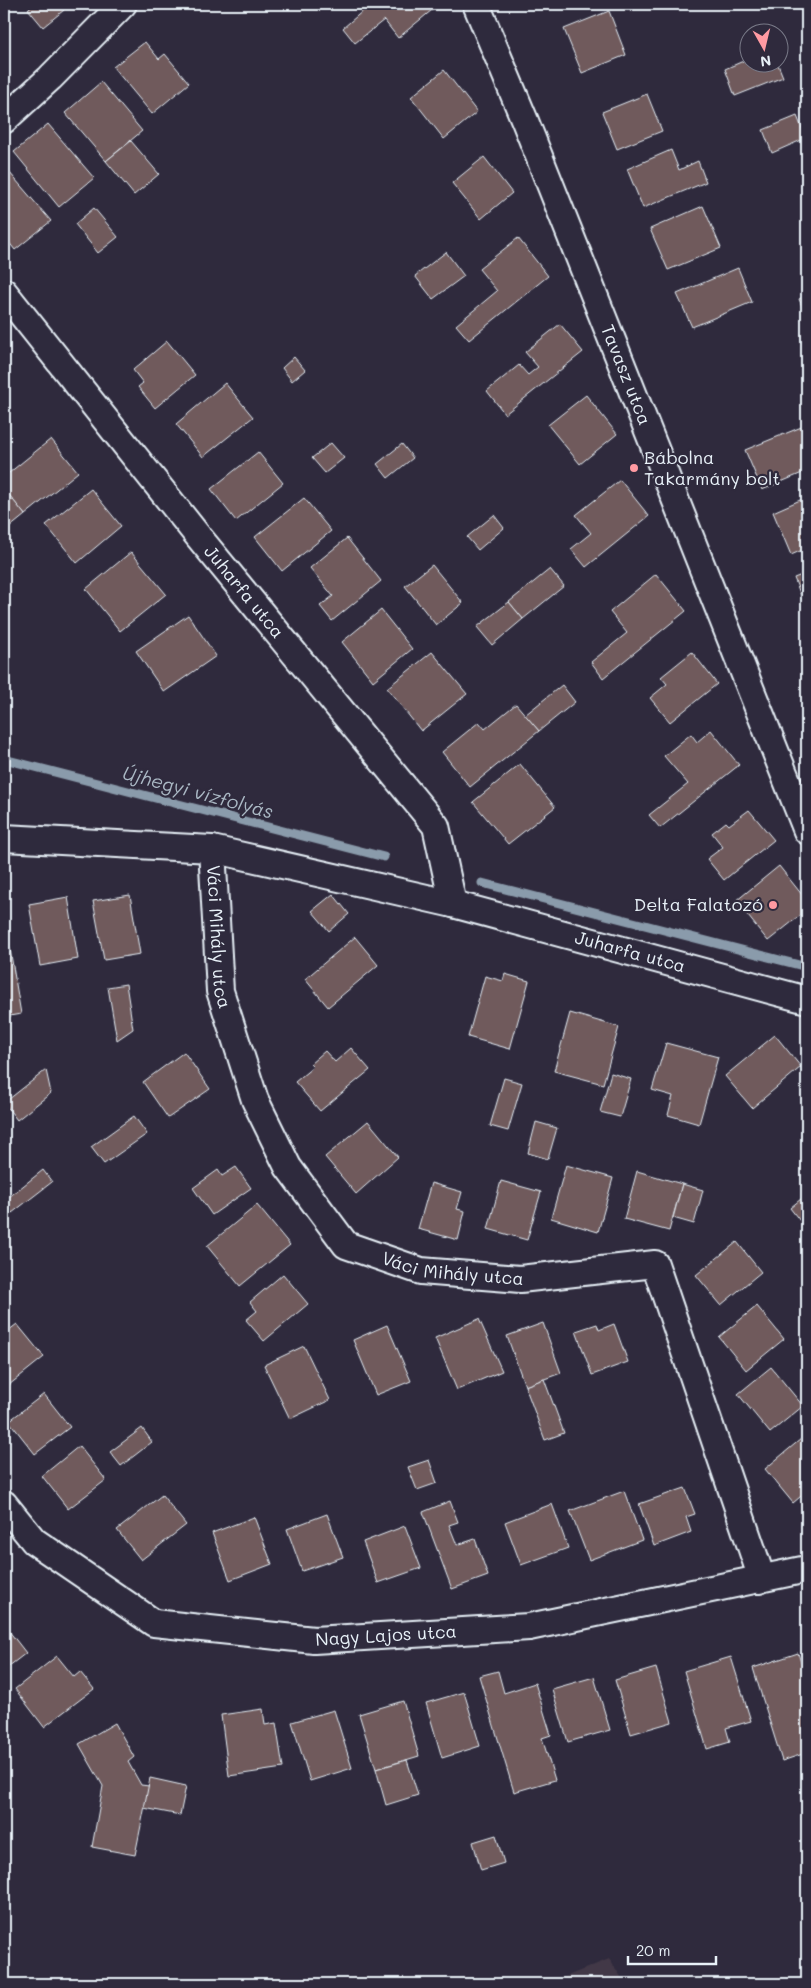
<svg xmlns="http://www.w3.org/2000/svg" width="811" height="1988" font-family="Mali,sans-serif">
  <rect width="100%" height="100%" fill="#2f2a3d"/>
  <filter id="ink" filterUnits="userSpaceOnUse"><feTurbulence type="fractalNoise" baseFrequency=".02" numOctaves="2"/><feDisplacementMap in="SourceGraphic" scale="10" xChannelSelector="R" yChannelSelector="G"/><feConvolveMatrix kernelMatrix="1 2 1 2 8 2 1 2 1" color-interpolation-filters="sRGB"/></filter>
  <g filter="url(#ink)">
    <polygon fill="#423846" points="609,1959 626,1984 548,1984"/>
    <g fill="none" stroke-linecap="round" stroke-linejoin="round">
      <g stroke="#8a9bab" stroke-width="9">
        <polyline points="4,759 384,857"/>
        <polyline points="482,883 807,967"/>
      </g>
    </g>
    <g fill="#6f5a5c" stroke="#e8f1f8">
      <polygon points="34,4 58,4 64,10 43,27 28,9"/>
      <polygon points="371,4 426,4 432,10 398,38 384,20 355,43 343,28"/>
      <polygon points="609,11 626,55 582,73 564,29"/>
      <polygon points="145,42 159,59 165,54 189,83 152,114 113,67"/>
      <polygon points="748,59 748,62 777,62 783,77 735,96 725,69"/>
      <polygon points="444,70 477,112 444,139 411,97"/>
      <polygon points="101,82 142,131 106,161 65,113"/>
      <polygon points="647,94 662,131 617,149 602,112"/>
      <polygon points="797,116 806,138 772,153 763,130"/>
      <polygon points="48,124 94,178 59,207 14,152"/>
      <polygon points="131,141 159,174 134,195 106,161"/>
      <polygon points="671,150 679,170 698,161 706,182 643,208 627,169"/>
      <polygon points="484,157 512,193 481,219 452,183"/>
      <polygon points="9,172 51,221 15,250 4,236 4,176"/>
      <polygon points="703,206 721,248 668,270 650,229"/>
      <polygon points="94,208 118,237 98,253 75,224"/>
      <polygon points="518,238 548,276 469,340 456,325 497,291 479,269"/>
      <polygon points="446,252 464,276 433,299 415,276"/>
      <polygon points="738,268 752,302 692,327 677,294"/>
      <polygon points="807,295 807,318 799,299"/>
      <polygon points="560,324 583,352 505,414 487,391 519,365 528,375 538,367 525,352"/>
      <polygon points="167,341 195,375 155,408 138,387 143,383 133,370"/>
      <polygon points="294,357 305,370 292,381 282,368"/>
      <polygon points="225,383 253,417 203,457 176,424"/>
      <polygon points="586,395 617,434 580,464 548,425"/>
      <polygon points="804,426 807,434 807,471 762,490 745,450"/>
      <polygon points="51,439 78,472 25,515 4,489 4,477"/>
      <polygon points="331,443 344,458 325,473 312,458"/>
      <polygon points="402,444 413,458 388,478 377,464"/>
      <polygon points="258,452 283,483 236,521 211,489"/>
      <polygon points="620,480 649,516 586,567 571,549 591,533 576,515"/>
      <polygon points="91,489 121,526 77,563 46,525"/>
      <polygon points="10,496 25,515 4,532 4,501"/>
      <polygon points="807,497 807,548 791,555 773,512"/>
      <polygon points="304,498 331,531 282,571 255,537"/>
      <polygon points="494,515 504,528 478,550 467,537"/>
      <polygon points="347,538 381,581 332,621 320,606 333,596 310,568"/>
      <polygon points="131,552 166,594 120,631 86,589"/>
      <polygon points="432,565 463,603 436,625 405,586"/>
      <polygon points="550,569 564,586 523,619 509,602"/>
      <polygon points="807,573 807,611 794,578"/>
      <polygon points="656,574 686,611 603,678 591,662 627,633 610,612"/>
      <polygon points="509,602 523,619 492,645 477,627"/>
      <polygon points="381,610 412,649 373,681 342,642"/>
      <polygon points="188,615 216,656 164,692 136,651"/>
      <polygon points="432,652 467,694 421,731 387,688"/>
      <polygon points="692,652 717,684 670,722 650,698 667,684 661,677"/>
      <polygon points="562,685 575,702 539,731 525,715"/>
      <polygon points="516,704 539,731 470,787 442,752 479,722 485,729"/>
      <polygon points="711,730 739,765 660,828 649,815 688,784 664,756 691,734 697,742"/>
      <polygon points="520,764 555,807 508,844 473,802"/>
      <polygon points="749,810 774,840 724,880 707,859 723,847 712,833 726,822 729,825"/>
      <polygon points="779,866 807,901 807,910 768,941 736,901"/>
      <polygon points="333,894 349,914 329,931 312,911"/>
      <polygon points="130,895 140,954 104,960 93,901"/>
      <polygon points="68,897 78,959 40,966 29,904"/>
      <polygon points="355,937 378,965 328,1007 305,979"/>
      <polygon points="9,943 21,1014 4,1017 4,944"/>
      <polygon points="505,974 529,981 510,1049 468,1037 485,976 503,981"/>
      <polygon points="126,984 133,1029 117,1040 108,987"/>
      <polygon points="570,1013 619,1027 603,1084 554,1071"/>
      <polygon points="775,1035 801,1067 752,1108 725,1076"/>
      <polygon points="666,1043 718,1057 699,1124 668,1115 673,1096 652,1090"/>
      <polygon points="351,1048 370,1070 320,1111 295,1082 313,1067 310,1064 325,1051 335,1062"/>
      <polygon points="184,1052 210,1089 168,1118 143,1082"/>
      <polygon points="46,1070 51,1093 17,1120 4,1103"/>
      <polygon points="611,1073 631,1079 620,1117 600,1112"/>
      <polygon points="504,1078 522,1083 508,1131 490,1126"/>
      <polygon points="134,1116 147,1134 104,1164 91,1147"/>
      <polygon points="368,1121 398,1157 356,1194 325,1157"/>
      <polygon points="536,1122 557,1128 548,1159 528,1153"/>
      <polygon points="566,1165 613,1178 598,1232 551,1218"/>
      <polygon points="236,1167 251,1188 212,1215 193,1188 218,1170 222,1176"/>
      <polygon points="43,1170 52,1182 12,1213 4,1201"/>
      <polygon points="637,1171 682,1184 669,1231 624,1219"/>
      <polygon points="501,1181 541,1192 527,1240 488,1229"/>
      <polygon points="431,1183 462,1192 457,1209 465,1211 458,1240 418,1229"/>
      <polygon points="682,1184 703,1190 694,1224 673,1218"/>
      <polygon points="807,1194 807,1230 790,1208"/>
      <polygon points="257,1205 290,1245 240,1286 207,1246"/>
      <polygon points="737,1242 761,1272 721,1305 696,1275"/>
      <polygon points="283,1274 308,1304 264,1341 246,1320 257,1311 250,1302"/>
      <polygon points="757,1306 784,1339 746,1370 719,1337"/>
      <polygon points="479,1319 502,1371 457,1390 435,1338"/>
      <polygon points="543,1323 561,1373 525,1386 507,1336"/>
      <polygon points="17,1324 44,1357 4,1389 4,1334"/>
      <polygon points="597,1324 599,1330 614,1324 628,1362 592,1375 576,1331"/>
      <polygon points="387,1325 411,1381 376,1395 353,1340"/>
      <polygon points="304,1346 330,1400 290,1419 264,1365"/>
      <polygon points="771,1367 803,1406 770,1433 738,1394"/>
      <polygon points="544,1379 564,1433 545,1440 525,1386"/>
      <polygon points="44,1394 70,1427 35,1454 9,1421"/>
      <polygon points="142,1428 152,1442 121,1466 110,1452"/>
      <polygon points="807,1434 807,1491 793,1503 765,1469"/>
      <polygon points="79,1446 106,1480 68,1509 42,1476"/>
      <polygon points="429,1460 437,1483 417,1490 408,1467"/>
      <polygon points="685,1488 695,1514 686,1517 691,1532 654,1546 639,1504"/>
      <polygon points="624,1491 642,1540 589,1560 570,1511"/>
      <polygon points="162,1495 186,1525 141,1560 117,1530"/>
      <polygon points="450,1501 458,1522 449,1525 457,1545 475,1539 488,1576 452,1589 423,1512"/>
      <polygon points="552,1504 568,1548 521,1565 505,1522"/>
      <polygon points="327,1514 343,1557 302,1571 287,1529"/>
      <polygon points="254,1517 272,1564 230,1580 212,1533"/>
      <polygon points="405,1526 421,1568 378,1583 363,1542"/>
      <polygon points="5,1626 26,1653 4,1670 4,1628"/>
      <polygon points="798,1653 807,1682 807,1738 802,1740 806,1753 782,1761 753,1668"/>
      <polygon points="57,1656 74,1677 80,1672 94,1689 44,1727 15,1689"/>
      <polygon points="731,1657 751,1721 726,1728 730,1742 707,1749 684,1671"/>
      <polygon points="656,1668 672,1722 631,1734 615,1680"/>
      <polygon points="498,1671 504,1693 535,1683 551,1735 542,1738 555,1780 514,1792 479,1676"/>
      <polygon points="594,1677 610,1730 568,1742 552,1689"/>
      <polygon points="464,1692 480,1746 442,1758 426,1703"/>
      <polygon points="403,1701 419,1756 376,1769 359,1714"/>
      <polygon points="263,1709 265,1725 276,1723 283,1768 229,1776 221,1715"/>
      <polygon points="334,1710 352,1768 310,1781 292,1722"/>
      <polygon points="115,1723 134,1757 128,1762 141,1785 149,1786 135,1855 92,1847 103,1786 79,1744"/>
      <polygon points="407,1760 418,1795 386,1805 376,1769"/>
      <polygon points="150,1778 186,1786 180,1815 144,1808"/>
      <polygon points="496,1835 504,1863 481,1870 473,1842"/>
    </g>
    <g fill="none" stroke-linecap="round" stroke-linejoin="round">
      <g stroke="#e8f1f8" stroke-width="30">
        <g id="minor">
          <path id="s1" d="M 476,4 L 525,121 L 807,831"/>
          <polyline points="4,120 50,78 123,4"/>
          <path id="s2" d="M 4,292 L 198,536 L 436,826 L 453,904"/>
          <path id="s3" d="M 4,838 L 212,849 L 453,904 L 807,1000"/>
          <path id="s4" d="M 212,849 L 220,991 L 255,1100 L 288,1167 L 346,1245 L 421,1271 L 520,1279 L 655,1264 L 758,1567 L 759,1580"/>
          <path id="s5" d="M 4,1504 L 34,1541 L 154,1623 L 314,1640 L 529,1627 L 807,1569"/>
        </g>
      </g>
      <use href="#minor" stroke="#2f2a3d" stroke-width="26"/>
    </g>
  </g>
  <g fill="#ff9aa2" stroke="#2f2a3d" stroke-width="2">
    <circle cx="634" cy="468" r="5"/>
    <circle cx="773" cy="905" r="5"/>
  </g>
  <g text-anchor="middle" stroke-width="4.5" stroke-linejoin="round" paint-order="stroke">
    <g font-size="18" fill="#e8f1f8" stroke="#2f2a3d">
      <text dy="6" stroke="none"><textPath href="#s1" startOffset="400">Tavasz utca</textPath></text>
      <text dy="6" stroke="none"><textPath href="#s2" startOffset="384">Juharfa utca</textPath></text>
      <text dy="6" stroke="none"><textPath href="#s4" startOffset="88">Váci Mihály utca</textPath></text>
      <text dy="6" stroke="none"><textPath href="#s3" startOffset="639">Juharfa utca</textPath></text>
      <text dy="6" stroke="none"><textPath href="#s4" startOffset="539">Váci Mihály utca</textPath></text>
      <text dy="6" stroke="none"><textPath href="#s5" startOffset="426">Nagy Lajos utca</textPath></text>
    </g>
    <g font-size="18" fill="#e8f1f8" stroke="#2f2a3d" text-anchor="start">
      <text x="644" y="464">Bábolna<tspan x="644" dy="21">Takarmány bolt</tspan></text>
      <text x="763" y="911" text-anchor="end">Delta Falatozó</text>
    </g>
    <g font-size="19" font-style="italic" fill="#aab8c4" stroke="#2f2a3d">
      <text transform="translate(198 792) rotate(15)" y="7">Újhegyi vízfolyás</text>
    </g>
  </g>
  <rect width="811" height="1988" fill="none" stroke="#2f2a3d" stroke-width="20"/>
  <rect x="10" y="10" width="791" height="1968" fill="none" stroke="#e8f1f8" stroke-width="2" filter="url(#ink)"/>
  <g transform="translate(764 48) rotate(172)"><circle r="24" fill="#2f2a3d" stroke="#797a88"/>
  <path d="M0-4L9 19L0 12L-9 19Z" fill="#ff9aa2"/>
  <text y="-8" font-size="14" font-weight="bold" text-anchor="middle" fill="#e8f1f8">N</text>
  </g>
  <path d="M628 1956v8h88v-8" fill="none" stroke="#e8f1f8" stroke-width="2.5"/>
  <text x="636" y="1956" font-size="15" fill="#e8f1f8" stroke="#2f2a3d" stroke-width="4" paint-order="stroke">20 m</text>
</svg>
